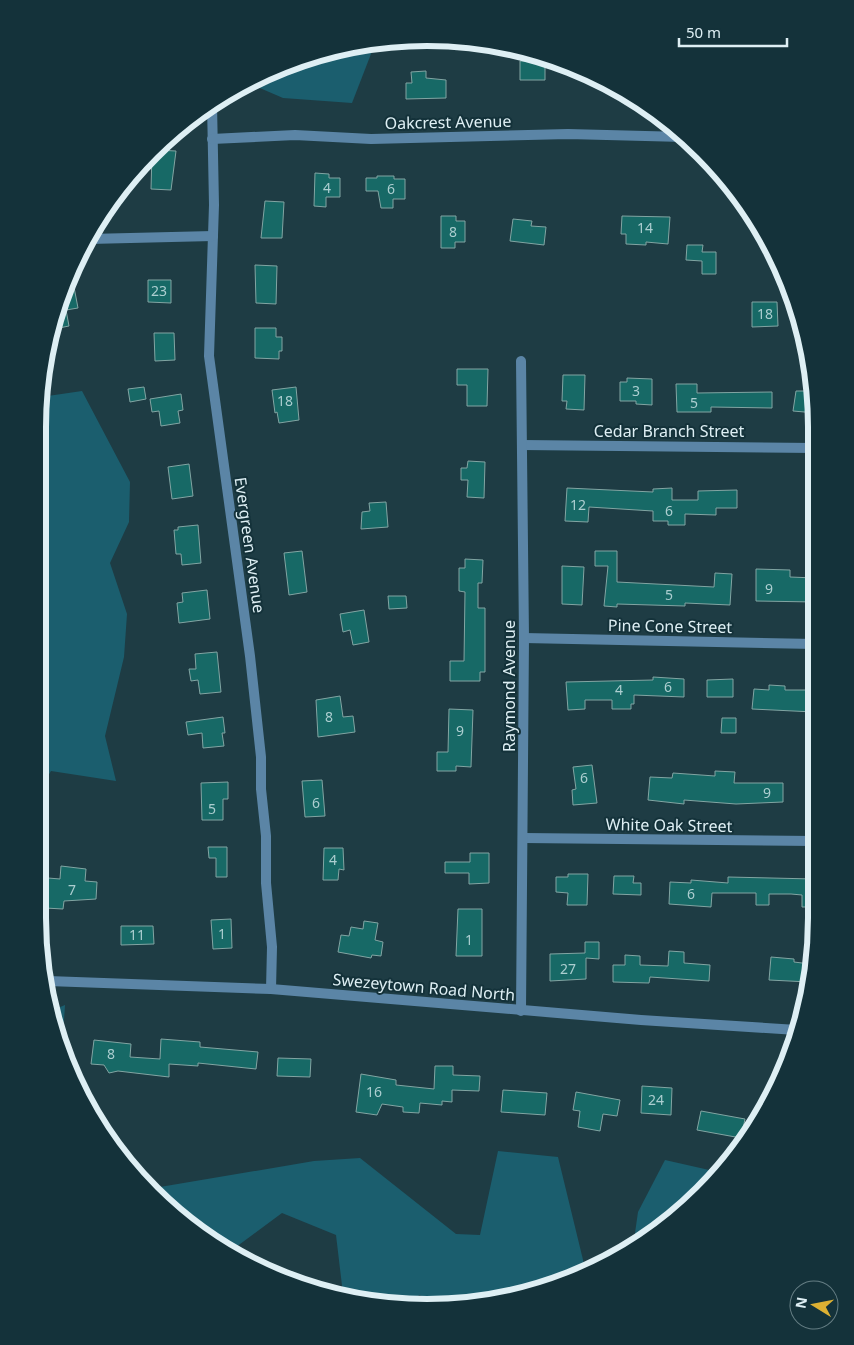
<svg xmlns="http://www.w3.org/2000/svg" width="854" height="1345" font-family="'Noto Sans',sans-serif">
  <rect width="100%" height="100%" fill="#1e3c44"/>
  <g fill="#1b5e6e">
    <polygon points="376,41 352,103 283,98 248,83 302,58"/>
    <polygon points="82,391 130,482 129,522 110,563 127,614 124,657 105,736 116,781 51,771 38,792 41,397"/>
    <polygon points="65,1005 62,1051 58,1043 53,1010"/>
    <polygon points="498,1151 558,1157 585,1268 528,1294 446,1305 419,1295 412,1305 343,1294 336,1235 282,1213 232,1250 190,1227 154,1188 314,1161 360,1158 456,1234 480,1235"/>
    <polygon points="665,1160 718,1172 644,1242 633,1247 638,1212"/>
  </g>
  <g fill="#176966" stroke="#82a5a3">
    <polygon points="525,56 537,56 537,61 545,61 545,80 520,80 520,61 525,61"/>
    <polygon points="426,71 426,78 446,80 446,98 406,99 406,83 412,83 411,72"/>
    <polygon points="156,150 176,151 171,190 151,189 152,153"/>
    <polygon points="315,173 329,174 329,178 340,178 340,197 326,197 326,207 314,206"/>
    <polygon points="377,176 394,176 394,179 405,179 405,199 393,199 393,208 381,208 378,191 366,191 366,178 377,178"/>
    <polygon points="265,201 284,202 282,238 261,238"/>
    <polygon points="441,216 456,216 456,221 465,221 465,242 455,242 455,248 441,248"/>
    <polygon points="622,216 670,217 668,244 646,242 646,245 626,244 626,234 621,234"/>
    <polygon points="513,219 532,221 531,226 546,227 544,245 510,241"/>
    <polygon points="687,245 703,245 702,252 716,252 716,274 702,274 702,261 686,260"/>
    <polygon points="255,265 277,266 276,304 256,303"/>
    <polygon points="148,280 171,280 171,303 148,302"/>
    <polygon points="74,287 78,308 66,310 69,326 54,329 64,289"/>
    <polygon points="752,302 777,302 778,326 752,327"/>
    <polygon points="255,328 276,328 276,337 282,337 282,351 279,351 279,359 255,358"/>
    <polygon points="154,333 174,333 175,360 155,361"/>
    <polygon points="457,369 488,369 487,406 467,406 467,385 457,385"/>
    <polygon points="563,375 585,375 584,410 566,409 567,401 562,401"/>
    <polygon points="627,378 652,379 652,405 636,404 636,401 620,401 620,382 627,382"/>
    <polygon points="676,384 697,384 697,393 772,392 772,408 711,407 711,412 677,412"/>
    <polygon points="144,387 146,399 130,402 128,389"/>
    <polygon points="296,387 299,420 279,423 277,412 275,413 272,390"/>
    <polygon points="796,391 814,391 816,413 793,411"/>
    <polygon points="181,394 183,410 178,411 180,423 161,426 159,411 152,412 150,399"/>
    <polygon points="468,461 485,462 484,498 467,497 468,480 461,480 461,468 467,468"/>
    <polygon points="189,464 193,496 172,499 168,467"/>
    <polygon points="567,488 653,492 653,489 672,488 672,500 698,500 698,491 737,490 737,508 716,508 716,515 685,514 685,525 668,525 668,521 653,521 653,511 589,507 588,522 565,521"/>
    <polygon points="386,502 388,527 361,529 362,512 370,511 369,503"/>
    <polygon points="198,525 201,563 182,565 181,554 176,554 174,530 178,530 178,527"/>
    <polygon points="302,551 307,592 289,595 284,553"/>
    <polygon points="595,551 617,551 617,582 714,587 715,573 732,574 730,605 685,603 685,606 617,604 617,607 604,606 608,566 595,566"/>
    <polygon points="465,559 483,560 482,583 478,583 478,608 485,608 485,672 480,672 480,681 450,681 450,661 464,661 465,592 459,591 459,568 465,568"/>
    <polygon points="562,566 584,567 582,605 562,604"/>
    <polygon points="756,569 790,570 790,577 815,578 815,602 756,601"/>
    <polygon points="207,590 210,619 179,623 177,603 183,602 182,593"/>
    <polygon points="388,596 406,596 407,608 389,609"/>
    <polygon points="364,610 369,642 353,645 350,630 343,632 340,614"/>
    <polygon points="217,652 221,692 200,694 198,680 191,681 189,669 196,669 195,654"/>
    <polygon points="653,677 684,679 684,697 634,695 634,704 631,704 631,709 612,709 612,700 585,700 585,709 568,710 566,682 653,680"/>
    <polygon points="733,679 733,697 707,697 707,680"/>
    <polygon points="769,685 785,686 785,690 814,690 814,712 752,709 754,689 769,690"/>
    <polygon points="340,696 343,717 353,716 355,732 318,737 316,700"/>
    <polygon points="449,709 473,710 471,767 456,766 456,771 437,771 437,752 448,752"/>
    <polygon points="223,717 225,733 222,733 224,746 203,748 202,733 188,735 186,722"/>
    <polygon points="722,718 736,718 736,733 721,733"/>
    <polygon points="592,765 597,803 573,805 572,790 576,789 573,767"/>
    <polygon points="715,771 735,772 734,783 783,783 783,802 736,804 684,800 684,804 648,800 650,777 672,778 673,773 715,776"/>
    <polygon points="322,780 325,816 305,817 302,781"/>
    <polygon points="228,782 228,799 223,799 223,820 202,820 201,783"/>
    <polygon points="208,847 227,847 227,877 216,877 216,858 209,858"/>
    <polygon points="324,848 343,848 344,870 339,869 338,880 323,880"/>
    <polygon points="470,853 489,853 489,883 469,884 469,873 445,873 445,862 470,862"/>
    <polygon points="61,866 86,869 85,881 97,882 96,899 64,901 63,909 45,908 48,878 60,879"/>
    <polygon points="568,874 588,874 587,905 567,905 568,893 556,892 556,877 568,877"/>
    <polygon points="614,876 634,876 633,883 641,883 641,895 613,894"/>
    <polygon points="728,877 814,879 813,907 802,907 802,895 791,894 769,894 769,905 756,905 756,893 712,893 711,907 669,904 670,882 691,883 691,880 728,883"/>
    <polygon points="458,909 482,909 482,956 456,956"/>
    <polygon points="231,919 232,948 213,949 211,920"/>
    <polygon points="364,921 378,923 375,940 383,942 381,956 372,955 371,958 338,952 341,935 349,936 351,927 363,929"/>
    <polygon points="121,926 153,926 154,944 121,945"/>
    <polygon points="585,942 599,942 599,959 586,958 586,979 550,981 550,954 585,953"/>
    <polygon points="669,951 684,952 684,963 710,965 709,981 650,977 649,983 613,982 613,965 625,965 625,955 640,956 640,965 668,966"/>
    <polygon points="771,957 794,959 794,962 810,964 809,982 769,980"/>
    <polygon points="161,1039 200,1042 200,1047 258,1052 256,1069 198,1063 198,1066 169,1064 169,1077 118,1071 109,1073 104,1065 91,1064 94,1040 131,1044 130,1057 160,1059"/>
    <polygon points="278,1058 311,1059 310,1077 277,1076"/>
    <polygon points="435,1066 453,1066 453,1075 480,1076 479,1091 452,1090 452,1102 442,1101 442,1105 420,1103 419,1113 403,1112 403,1107 382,1104 377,1115 356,1112 361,1074 396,1080 396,1085 434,1089"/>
    <polygon points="642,1086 672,1088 671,1115 641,1113"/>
    <polygon points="503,1090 547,1093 545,1115 501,1112"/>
    <polygon points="576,1092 620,1100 617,1116 603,1114 600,1131 578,1127 580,1111 573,1110"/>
    <polygon points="701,1111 745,1119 741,1138 697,1130"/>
  </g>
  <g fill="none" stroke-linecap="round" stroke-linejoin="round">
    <g stroke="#5b85a6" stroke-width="10">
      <polyline points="212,104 214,205 209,356 250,656 261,757 261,789 266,836 266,883 272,947 271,989"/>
      <polyline points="212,139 295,135 371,139 568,134 684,137"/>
      <polyline points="89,239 213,236"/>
      <polyline points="522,445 815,448"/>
      <polyline points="524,638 815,644"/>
      <polyline points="524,838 814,841"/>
      <polyline points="48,981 271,989 641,1020 797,1030"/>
      <polyline points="521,1011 524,638 521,361"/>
    </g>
  </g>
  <g text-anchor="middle" stroke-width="4" stroke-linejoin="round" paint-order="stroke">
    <g font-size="14" fill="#acced0">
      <text x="327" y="193">4</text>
      <text x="391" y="194">6</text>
      <text x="645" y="233">14</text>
      <text x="453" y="237">8</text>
      <text x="159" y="296">23</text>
      <text x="765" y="319">18</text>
      <text x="636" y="396">3</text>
      <text x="285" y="406">18</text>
      <text x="694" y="408">5</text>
      <text x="578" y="510">12</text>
      <text x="669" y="516">6</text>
      <text x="769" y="594">9</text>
      <text x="669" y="600">5</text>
      <text x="668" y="692">6</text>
      <text x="619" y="695">4</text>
      <text x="329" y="722">8</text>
      <text x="460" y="736">9</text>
      <text x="584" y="783">6</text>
      <text x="767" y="798">9</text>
      <text x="316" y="808">6</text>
      <text x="212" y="814">5</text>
      <text x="333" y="865">4</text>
      <text x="72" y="895">7</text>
      <text x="691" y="899">6</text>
      <text x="222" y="939">1</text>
      <text x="137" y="940">11</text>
      <text x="469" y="945">1</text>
      <text x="568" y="974">27</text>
      <text x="111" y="1059">8</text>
      <text x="374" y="1097">16</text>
      <text x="656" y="1105">24</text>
    </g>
    <g font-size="16" fill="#deeff4" stroke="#14323a">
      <text transform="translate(448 122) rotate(-1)" y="6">Oakcrest Avenue</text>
      <text x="669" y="437">Cedar Branch Street</text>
      <text transform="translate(250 545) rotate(82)" y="6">Evergreen Avenue</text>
      <text transform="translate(670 626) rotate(1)" y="6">Pine Cone Street</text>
      <text transform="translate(509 686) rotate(-90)" y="6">Raymond Avenue</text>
      <text transform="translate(669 825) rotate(1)" y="6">White Oak Street</text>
      <text transform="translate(424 987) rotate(5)" y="6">Swezeytown Road North</text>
    </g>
  </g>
  <path d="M0 0H854V1345H0ZM427 46H427A381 381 0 0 1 808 427V918A381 381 0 0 1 427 1299H427A381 381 0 0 1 46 918V427A381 381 0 0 1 427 46Z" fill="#14323a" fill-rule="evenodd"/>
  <path fill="none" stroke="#deeff4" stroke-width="6" d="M427 46H427A381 381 0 0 1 808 427V918A381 381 0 0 1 427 1299H427A381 381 0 0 1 46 918V427A381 381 0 0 1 427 46Z"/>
  <g transform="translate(814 1305) rotate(280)"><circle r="24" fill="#14323a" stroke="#657e84"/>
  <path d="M0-4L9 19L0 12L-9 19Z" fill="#ddb133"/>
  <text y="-8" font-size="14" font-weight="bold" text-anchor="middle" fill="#deeff4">N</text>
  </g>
  <path d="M679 38v8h108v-8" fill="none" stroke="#deeff4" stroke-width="2.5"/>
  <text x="686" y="38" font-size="15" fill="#deeff4" stroke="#14323a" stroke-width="4" paint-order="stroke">50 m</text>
</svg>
